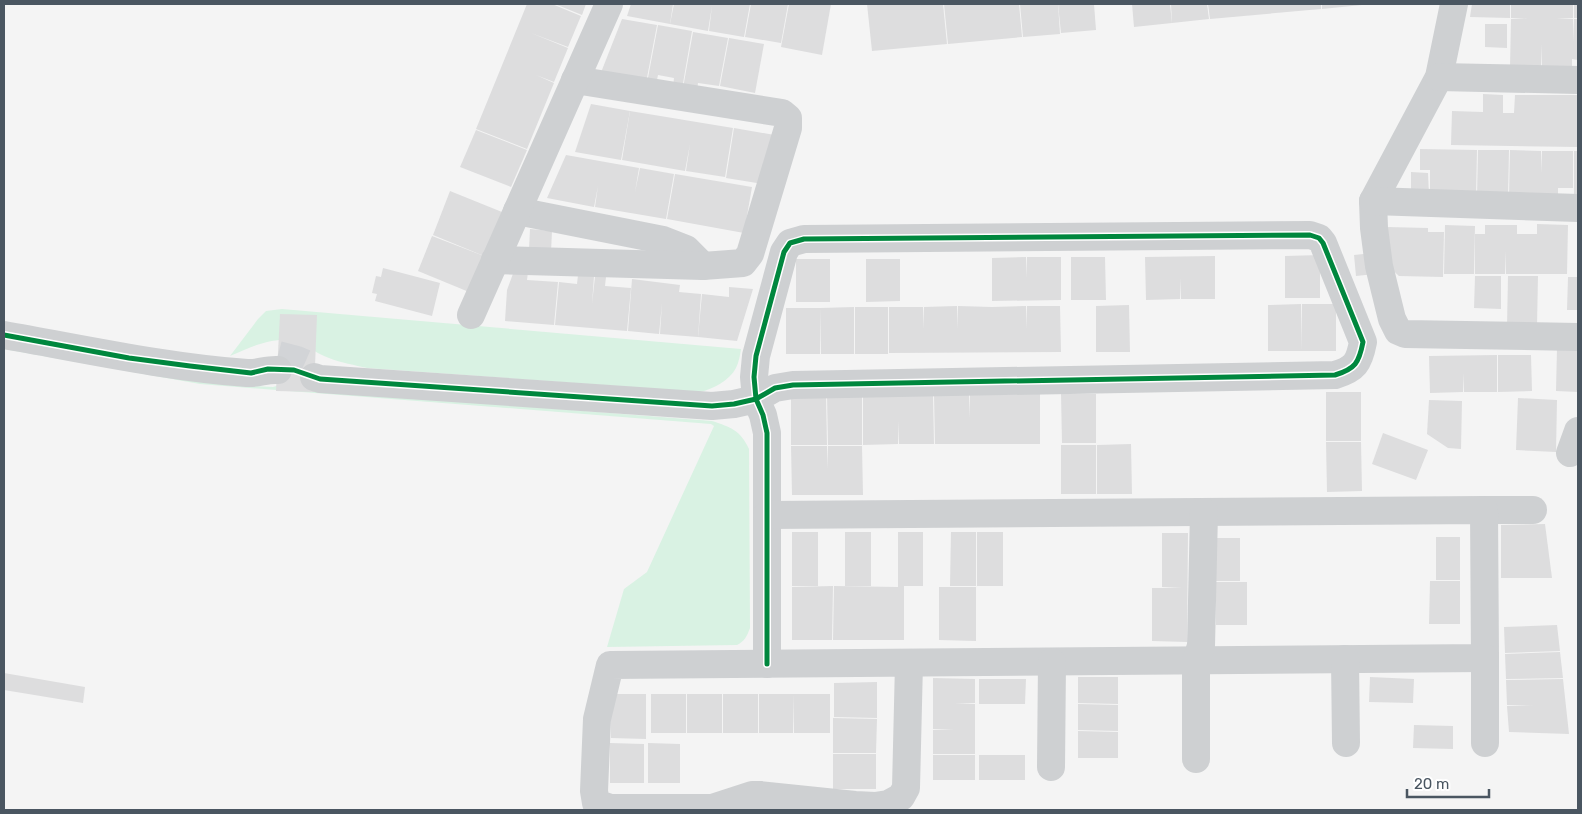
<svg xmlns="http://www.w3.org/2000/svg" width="1582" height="814" font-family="Rubik,sans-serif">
  <rect width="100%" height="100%" fill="#f4f4f4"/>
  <g fill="#d9f2e3">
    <path d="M 282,309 L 741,349 C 740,355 739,362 736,368 C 729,381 713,389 700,392 L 367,368 C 355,365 341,363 329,358 C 314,353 303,341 286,340 C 265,339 248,349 230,356 L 258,319 L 266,311 Z"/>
    <path d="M 4,346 L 253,386 L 273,387 L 286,383 L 317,390 L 712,421 C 731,427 741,431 749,449 L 750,628 C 747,636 745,641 737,645 L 607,647 L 624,589 L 647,572 L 714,426 L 711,424 L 200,384 L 4,349 Z"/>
  </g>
  <g fill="#ddddde">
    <polygon points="527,4 552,4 581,16 568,47 531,33 568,48 554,82 536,75 554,83 527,149 476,129"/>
    <polygon points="555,4 586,4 582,15"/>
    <polygon points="631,4 673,4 670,24 627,16"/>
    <polygon points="674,4 750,4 744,37 709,31 712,6 708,31 670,24"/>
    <polygon points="751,4 788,4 781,43 745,37"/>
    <polygon points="789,4 831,4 822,55 781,47"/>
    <polygon points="867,4 943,4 947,44 872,51"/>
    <polygon points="944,4 1019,4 1022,37 948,44"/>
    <polygon points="1020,4 1058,4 1060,34 1023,37"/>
    <polygon points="1058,4 1094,4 1096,30 1061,33"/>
    <polygon points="1132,4 1170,4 1172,23 1134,27"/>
    <polygon points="1171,4 1207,4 1209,19 1172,23"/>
    <polygon points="1208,4 1321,4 1321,9 1210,19"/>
    <polygon points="1322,4 1362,4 1362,5 1322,9"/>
    <polygon points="1472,4 1510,4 1510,18 1470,17"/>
    <polygon points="1511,4 1573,4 1573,18 1556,18 1573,19 1573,42 1574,19 1578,19 1578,60 1572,59 1572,68 1542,68 1542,44 1541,68 1510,67 1511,19 1528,19 1511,18"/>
    <rect x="1574" y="4" width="4" height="14"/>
    <polygon points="622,19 657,25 646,83 600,75"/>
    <polygon points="1485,24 1507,24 1507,48 1485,47"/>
    <polygon points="658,25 692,31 682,89 673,87 674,78 658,75 656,85 647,83"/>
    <polygon points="693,32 728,38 719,86 698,83 697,91 683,88"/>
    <polygon points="729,38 764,44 755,93 720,86"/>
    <polygon points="1483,94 1503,95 1503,113 1514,113 1515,95 1578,95 1578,147 1451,145 1452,111 1483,112"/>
    <polygon points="591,104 630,111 621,160 575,152"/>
    <polygon points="630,111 733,128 725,177 686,171 690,144 685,171 622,160"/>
    <polygon points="734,128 780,136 763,184 726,178"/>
    <polygon points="476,130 527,150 511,187 460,167"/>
    <polygon points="1420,149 1477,150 1476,197 1430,196 1430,170 1420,170"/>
    <polygon points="1478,150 1509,150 1508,197 1477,197"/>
    <polygon points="1510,150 1541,151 1542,173 1542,151 1573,151 1573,188 1558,188 1558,198 1509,197"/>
    <rect x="1574" y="151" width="4" height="47"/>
    <polygon points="566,155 639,168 635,192 640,168 674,174 666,219 595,207 598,186 594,207 547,198"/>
    <polygon points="1411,172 1428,173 1429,195 1411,194"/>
    <polygon points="675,174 752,187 744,233 667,219"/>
    <polygon points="450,191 502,212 484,256 433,235"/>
    <polygon points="1537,224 1568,225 1567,274 1506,274 1505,251 1505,274 1475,274 1475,234 1485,234 1485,225 1517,225 1517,234 1537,234"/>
    <polygon points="1445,225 1475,226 1474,274 1444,274"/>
    <polygon points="1387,227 1428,228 1428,232 1444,232 1443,277 1399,276 1386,264"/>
    <polygon points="530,229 552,231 551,252 529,250"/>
    <polygon points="432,236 484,256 469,292 418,271"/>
    <polygon points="1373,253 1375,274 1356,276 1354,255"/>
    <polygon points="1320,255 1320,298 1285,298 1285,256"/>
    <polygon points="1215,256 1215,299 1181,299 1181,278 1180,299 1146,300 1145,257"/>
    <polygon points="1026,257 1026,278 1027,257 1061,257 1061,300 992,301 992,258"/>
    <polygon points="1071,257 1105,257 1106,300 1071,300"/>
    <rect x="796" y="259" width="34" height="43"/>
    <polygon points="866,259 900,259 900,301 866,302"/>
    <polygon points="383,268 440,283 432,316 375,301 377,294 372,293 376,276 381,277"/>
    <polygon points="514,271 528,272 527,280 558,282 554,325 505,321 507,290"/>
    <polygon points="578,275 594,276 592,304 595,277 606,277 605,286 631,288 627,331 555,325 559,282 577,284"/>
    <polygon points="1475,276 1501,276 1501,309 1474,308"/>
    <polygon points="1508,276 1538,276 1537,326 1507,326"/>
    <polygon points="1568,277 1578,277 1578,310 1567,310"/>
    <polygon points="632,279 680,285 679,292 701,294 698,337 660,334 662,303 659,334 628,331"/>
    <polygon points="729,287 753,289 737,341 698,337 702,294 729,297"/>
    <polygon points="1301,304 1302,351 1268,351 1268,305"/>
    <rect x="1302" y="304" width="34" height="47"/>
    <polygon points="1129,305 1130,352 1096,352 1096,306"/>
    <polygon points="957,306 957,329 958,306 992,307 992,329 992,307 1026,306 1027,329 1027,306 1060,306 1061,352 889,353 889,307 923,307 924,329 924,307"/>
    <polygon points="854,307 854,354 821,354 820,308"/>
    <rect x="855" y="307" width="33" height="47"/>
    <rect x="786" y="308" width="34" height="46"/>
    <polygon points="280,314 317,315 314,392 276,391"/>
    <polygon points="1578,347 1578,392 1556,391 1557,348"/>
    <polygon points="1497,355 1497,392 1464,392 1463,373 1463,392 1430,393 1429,356"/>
    <polygon points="1498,355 1531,355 1532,391 1498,392"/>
    <rect x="1326" y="392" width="35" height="49"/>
    <polygon points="1040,394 1040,444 935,444 934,395 969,395 970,418 970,395"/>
    <polygon points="1061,394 1096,394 1096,443 1062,443"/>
    <polygon points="826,395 827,445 791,445 791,396"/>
    <polygon points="827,395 862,395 862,445 828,445"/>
    <polygon points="863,395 933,395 934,444 899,444 898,421 898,444 863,445"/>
    <polygon points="1518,398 1557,400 1556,452 1516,450"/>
    <polygon points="1429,400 1462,401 1461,449 1448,448 1427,434"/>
    <polygon points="1383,433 1428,450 1416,480 1372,464"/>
    <polygon points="1326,442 1361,442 1362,491 1327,492"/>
    <polygon points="1131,444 1132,494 1097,494 1097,445"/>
    <rect x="1061" y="445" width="35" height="49"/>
    <polygon points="791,446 827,446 828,469 828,446 862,446 863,495 792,495"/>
    <polygon points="1545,524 1552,578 1501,578 1501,525"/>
    <rect x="792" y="532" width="26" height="54"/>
    <rect x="845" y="532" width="26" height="54"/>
    <polygon points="898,532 923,532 923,586 904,586 904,640 833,640 834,586 898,587"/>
    <polygon points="951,532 976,532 976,586 950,586"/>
    <rect x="977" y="532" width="26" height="54"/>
    <polygon points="1162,533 1188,533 1187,642 1152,641 1152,588 1182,588 1162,587"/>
    <rect x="1436" y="537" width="24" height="43"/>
    <rect x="1216" y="538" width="24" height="43"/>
    <polygon points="1430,581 1460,581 1460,624 1429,624"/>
    <rect x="1216" y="582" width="31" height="43"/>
    <polygon points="833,586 832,640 792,640 792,587"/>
    <polygon points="939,587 976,587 976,641 939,640"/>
    <polygon points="1557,625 1560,651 1505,653 1504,627"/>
    <polygon points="1560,652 1563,678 1506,679 1505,654"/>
    <polygon points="4,673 85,687 83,703 4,690"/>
    <polygon points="1078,677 1118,677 1118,704 1078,703"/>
    <polygon points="1370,677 1414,679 1413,703 1369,702"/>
    <polygon points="933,678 975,679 975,703 955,704 975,704 975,754 933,754 933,730 954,729 933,729"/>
    <polygon points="979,679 1026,679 1025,704 979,704"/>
    <polygon points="1563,679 1569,734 1509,732 1507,706 1534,705 1507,705 1506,680"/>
    <polygon points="877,682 877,718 834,717 834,683"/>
    <polygon points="611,694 646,694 646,739 611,738"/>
    <rect x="651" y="694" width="35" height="39"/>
    <rect x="687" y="694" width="35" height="39"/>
    <rect x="723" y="694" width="35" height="39"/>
    <polygon points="759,694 794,694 793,733 759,733"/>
    <rect x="794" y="694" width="36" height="39"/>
    <polygon points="1078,704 1118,705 1118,731 1078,730"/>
    <polygon points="833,718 877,719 876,753 833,753"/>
    <polygon points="1414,725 1453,726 1453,749 1413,748"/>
    <polygon points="1078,731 1118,732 1118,758 1078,758"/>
    <polygon points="610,743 644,744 644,783 610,783"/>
    <polygon points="648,743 680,744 680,783 648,783"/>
    <rect x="833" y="754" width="43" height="35"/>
    <rect x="933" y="755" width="42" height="25"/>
    <rect x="979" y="755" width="46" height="25"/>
  </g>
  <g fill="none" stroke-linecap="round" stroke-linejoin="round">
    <polyline stroke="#d2d4d7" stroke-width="28" stroke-dasharray="28 14" stroke-linecap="butt" points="278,355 297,360 315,368"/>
    <g stroke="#ced0d2" stroke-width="28">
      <polyline points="1454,4 1439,77 1373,201 1374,228 1379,266 1392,319 1398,331 1405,334 1578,337"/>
      <polyline points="1439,77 1578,80"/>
      <polyline points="1373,201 1578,208"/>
      <polyline points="517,211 663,240 686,249 703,266"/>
      <polyline points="495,260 703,266 743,263 750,254 788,128 788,118 782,113 575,80"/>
      <polyline points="471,315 609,4"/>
      <path d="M 4,335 C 84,349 165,367 247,373 C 257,374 267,369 278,370"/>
      <path d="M 314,377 L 320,379 L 712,406 L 734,404 L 756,399 L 775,388 L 793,385 L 1335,375 C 1355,369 1359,363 1363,342 L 1323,243 L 1319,238 L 1310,235 L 804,239 L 790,243 L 784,252 L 756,356 L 754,377 L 756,399 L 763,415 L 767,433 L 767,664"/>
      <polyline points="1570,453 1578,431"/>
      <polyline points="1484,510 1533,510"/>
      <polyline points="767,515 1484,510 1485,658 610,665 597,719 594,791 596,803 610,808 712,808 752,795 760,795 855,805 875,806 888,804 901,797 906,788 909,663"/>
      <polyline points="1485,658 1485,743"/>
      <polyline points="1345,659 1346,743"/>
      <polyline points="1196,759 1196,661 1201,646 1204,512"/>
      <polyline points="1051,767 1052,662"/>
    </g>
    <g stroke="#fff" stroke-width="8">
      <path id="cycleway" d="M 4,335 L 129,358 L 190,366 L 251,373 L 268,369 L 294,370 L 320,379 L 712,406 L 734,404 L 756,399 L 775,388 L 793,385 L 1335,375 C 1355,369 1359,363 1363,342 L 1323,243 L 1319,238 L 1310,235 L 804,239 L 790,243 L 784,252 L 756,356 L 754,377 L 756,399 L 763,415 L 767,433 L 767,664"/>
    </g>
    <use href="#cycleway" stroke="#00873e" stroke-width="5"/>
  </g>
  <rect width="1582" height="814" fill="none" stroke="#4a5661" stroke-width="10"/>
  <path d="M1407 789v8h82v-8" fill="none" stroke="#4a5661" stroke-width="2.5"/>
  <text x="1414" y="789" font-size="15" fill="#4a5661" stroke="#ffffff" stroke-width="4" paint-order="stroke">20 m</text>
</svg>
